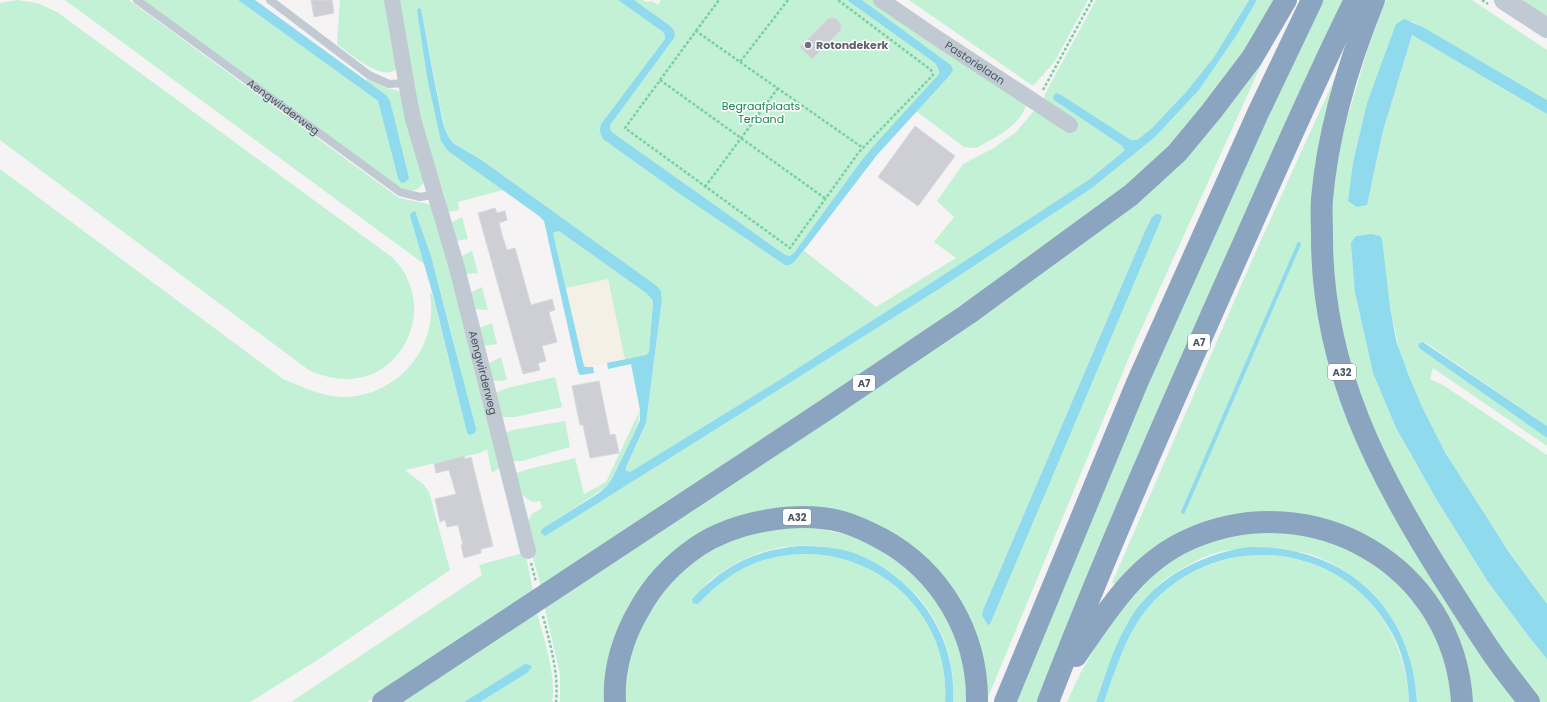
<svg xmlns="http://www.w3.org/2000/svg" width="1547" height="702" font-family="Poppins,sans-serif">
  <rect width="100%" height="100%" fill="#f5f3f3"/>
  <g fill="#c3f1d5" fill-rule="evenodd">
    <path d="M 17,0 L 37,3 L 57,12 L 393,258 C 398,264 404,270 407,278 C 427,318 403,370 358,378 C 341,381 326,377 310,371 L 0,140 L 0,3 Z"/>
    <path d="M 65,0 L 129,0 L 399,198 L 433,205 L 501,467 L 492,473 L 487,449 L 480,453 L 405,470 L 424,485 L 429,492 L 450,570 L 319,659 L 250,702 L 0,702 L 0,169 L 283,379 C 302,387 322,396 342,397 C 397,397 439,348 430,294 L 432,293 L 467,433 L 462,376 L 453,339 L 431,256 L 410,216 L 424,264 Z"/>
    <path d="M 143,0 L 238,0 L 378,101 L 398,178 L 386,95 L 366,81 L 368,78 L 387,88 L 402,92 L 426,179 C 417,193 414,192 400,187 L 277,100 Z"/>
    <path d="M 340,0 L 387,0 L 397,69 C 381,82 351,54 337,44 Z"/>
    <polygon points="397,0 618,0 663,32 665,36 665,39 601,124 599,129 789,265 803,250 876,307 956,258 934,242 954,217 937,201 963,164 992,149 1016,132 1033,112 1040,109 1044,100 1045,94 1096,0 1249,0 1214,57 1186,92 1152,128 1137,140 1131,140 1054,100 1121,145 1125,150 1090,179 934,281 773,384 630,472 628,472 626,467 646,423 662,299 661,291 657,286 483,161 453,143 447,135 445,130 420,8 418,10 427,77 448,151 503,190 458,202 459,210 446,212 445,197 421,125"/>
    <polygon points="634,0 643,0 646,2 652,1 658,5 661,0 855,0 948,68 913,110 801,248 786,261 603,131 674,31 669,25"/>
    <path d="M 862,0 L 874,0 L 1027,102 C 1022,125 996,137 978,147 L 974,148 L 964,147 L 916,111 L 950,75 L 951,65 Z"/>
    <polygon points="909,0 1088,0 1055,61 1033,86"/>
    <path d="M 1257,0 L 1277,0 L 1257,39 L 1158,162 L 951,318 L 541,586 L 532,555 L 526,524 L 533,513 L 542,508 L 540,501 L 532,502 L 518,492 L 514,474 L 525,470 L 575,458 L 584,494 L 606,482 L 640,410 C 639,433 620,467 606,487 L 541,530 L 584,512 L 939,289 L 1092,188 L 1155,137 L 1199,90 L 1238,33 Z"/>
    <polygon points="1320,0 1344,0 1038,702 1015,702 1088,521 1194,277"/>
    <path d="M 1386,0 L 1472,0 L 1547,50 L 1547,100 L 1412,21 L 1367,103 L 1353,162 L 1348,201 L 1367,205 L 1383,131 L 1412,35 L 1547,114 L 1547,426 L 1425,342 L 1419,343 L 1418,346 L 1420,349 L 1427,354 L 1547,438 L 1547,446 L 1433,368 L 1430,379 L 1443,385 L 1547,455 L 1547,604 C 1496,533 1440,457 1408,375 C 1399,353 1395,330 1390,307 C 1385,283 1377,259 1371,234 L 1356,236 L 1355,293 L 1373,373 L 1396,428 L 1438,502 L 1488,582 L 1530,638 L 1547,659 L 1547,702 L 1540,702 L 1485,625 L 1419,517 L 1374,438 L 1342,338 L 1331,261 L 1331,191 L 1344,129 L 1371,38 Z"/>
    <polygon points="1516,0 1547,0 1547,20"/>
    <path d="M 1271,43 L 1135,343 L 986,702 L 948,590 L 816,513 L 670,560 L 609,702 L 560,702 L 560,674 L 544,605 L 1130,206 ZM 1152,217 L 982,615 L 983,610 L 1145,231 Z"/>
    <polygon points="1335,78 1319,158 1332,366 1522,702 1467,702 1456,647 1343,526 1318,517 1268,513 1119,584 1112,583 1256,251"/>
    <polygon points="462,217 468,239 456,241 451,223"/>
    <polygon points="559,231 646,293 652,299 653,303 649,352 646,355 625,360 608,280 566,288 553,233"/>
    <polygon points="472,251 478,273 465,274 460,257"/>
    <polygon points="482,287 488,310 474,309 470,293"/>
    <polygon points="492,323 497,344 483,346 479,328"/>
    <polygon points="501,357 507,380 499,381 492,380 488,364"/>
    <polygon points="555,377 562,407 515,417 501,417 495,393 507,388"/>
    <polygon points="565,421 570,447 522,461 511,461 504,434 512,430"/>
    <path d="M 778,528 L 814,528 L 850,535 L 867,542 L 912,571 L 946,614 L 965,664 L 968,702 L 953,702 C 962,589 840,511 740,561 C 731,566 709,579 704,587 C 701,592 700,599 698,604 C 717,584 740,566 768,559 C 860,534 952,605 945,702 L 624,702 L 625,680 L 632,645 L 656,598 L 694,560 L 725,542 Z"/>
    <path d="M 1293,531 L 1353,550 L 1392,579 L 1417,606 L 1440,643 L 1450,685 L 1451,702 L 1417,702 C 1414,648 1392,602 1346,572 C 1334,564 1319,556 1305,553 C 1293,550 1278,552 1266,551 C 1254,551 1241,549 1230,550 C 1206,553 1180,568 1162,582 C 1124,613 1112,658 1096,702 L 1067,702 L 1080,674 L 1110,621 L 1130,591 L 1191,547 L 1233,533 Z"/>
    <polygon points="523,553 526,556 533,591 380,694 367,702 291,702 482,575 479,565"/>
    <path d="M 1249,555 C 1261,555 1273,554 1285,557 C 1359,569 1406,629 1409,702 L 1104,702 C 1113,678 1120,653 1132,631 C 1157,586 1200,562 1249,555 Z"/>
    <path d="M 536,610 C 543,635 557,677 552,702 L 480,702 L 527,673 L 526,664 L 464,702 L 395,702 Z"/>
  </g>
  <polygon fill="#f5f0e5" points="608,279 625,360 585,367 566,288"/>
  <g fill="#90daee">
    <polygon points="238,0 255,0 386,95 390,101 409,178 406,182 401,183 398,178 378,101"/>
    <path d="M 618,0 L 634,0 L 669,25 C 674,29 676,32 674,38 L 610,125 L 610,129 L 613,133 L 785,255 L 790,256 L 794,253 L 862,160 L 878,141 L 939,74 L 939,70 L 935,63 L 847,0 L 862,0 L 951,65 L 953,70 L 950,75 L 877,155 L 808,245 L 793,263 L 789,265 L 785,265 L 680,194 L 603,139 C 600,133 599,130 601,124 L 665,39 L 665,36 L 663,32 Z"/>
    <path d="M 1249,0 L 1257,0 L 1238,33 L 1199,90 L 1155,137 L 1092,188 L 939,289 L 584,512 L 545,536 L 541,533 L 541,530 L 545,527 L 599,493 L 606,487 L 613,477 L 634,434 L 640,420 L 640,410 L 631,364 L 608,369 L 607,363 L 646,355 L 649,352 L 653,303 L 652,299 L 646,293 L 559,231 L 553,233 L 584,366 L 586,367 L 593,367 L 594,373 L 580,375 L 578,372 L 544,221 L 539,216 L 448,151 L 441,141 L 427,77 L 417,10 L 419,8 L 421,9 C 427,40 432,72 439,103 C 442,117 443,132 453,143 L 483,161 L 657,286 L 661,291 L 662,299 L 646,423 L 626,467 L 626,470 L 630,472 L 773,384 L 934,281 L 1090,179 L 1125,150 L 1121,145 L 1054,100 L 1053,96 L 1056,93 L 1061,95 L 1131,140 L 1137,140 L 1152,128 L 1186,92 L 1214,57 Z"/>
    <polygon points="1404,19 1423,27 1547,100 1547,114 1412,35 1383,131 1367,205 1357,207 1348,201 1353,162 1367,103 1396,24"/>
    <polygon points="415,211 431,256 476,429 475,433 470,435 467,433 433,295 410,216 411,213"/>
    <polygon points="1156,214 1160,214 1162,217 990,624 988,625 982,615 983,610 1145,231 1152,217"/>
    <polygon points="1371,234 1380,236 1382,239 1390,307 1396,340 1408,374 1423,409 1446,454 1509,552 1547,604 1547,659 1530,638 1488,582 1438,502 1396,428 1373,373 1355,293 1351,243 1356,236"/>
    <polygon points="1423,342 1547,426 1547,438 1420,349 1418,346 1419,343"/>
    <path d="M 800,546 C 818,546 837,547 854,553 C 915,576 958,636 953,702 L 945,702 C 952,605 860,534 768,559 C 740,566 717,584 698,604 L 693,603 L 692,599 C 723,566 754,550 800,546 Z"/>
    <path d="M 1248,547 C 1344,545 1412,606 1417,702 L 1409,702 C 1408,679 1404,656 1393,635 C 1345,544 1226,528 1155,600 C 1127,628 1117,667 1104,702 L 1096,702 C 1105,677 1112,651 1125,628 C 1149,580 1198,555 1248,547 Z"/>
    <polygon points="525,664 530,665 532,667 527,673 480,702 464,702"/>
  </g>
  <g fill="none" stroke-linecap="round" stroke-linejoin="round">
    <polyline stroke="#90daee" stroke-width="4" points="1183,512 1299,244"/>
  </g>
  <g fill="#cdcfd5" stroke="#d7d9de">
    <polygon points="311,0 332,0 334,13 314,17"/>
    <polygon points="829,18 835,18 841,24 841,30 812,59 800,47"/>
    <polygon points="915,126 955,156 918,206 878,177"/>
    <polygon points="495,208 497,213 505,211 507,220 499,223 503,238 507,250 515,248 531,305 552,299 555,310 549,312 557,342 542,346 546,361 538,363 540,370 523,374 478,213"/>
    <polygon points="599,381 610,435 615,434 619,453 590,458 583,425 580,425 572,386"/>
    <polygon points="464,456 465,459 471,457 493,546 481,549 481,553 464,558 461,545 463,545 458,525 447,527 445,520 440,522 435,499 456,494 449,470 436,473 434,464"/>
  </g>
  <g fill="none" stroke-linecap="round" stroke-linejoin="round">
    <g stroke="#7ad0a6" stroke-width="2.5" stroke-dasharray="3 2" stroke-linecap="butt">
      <polyline points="788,0 740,62 696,31 625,128 790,248 859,152 933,75 931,70 838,0"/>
      <polyline points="1482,0 1488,4"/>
      <polyline points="696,31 719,0"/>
      <polyline points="740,62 863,148"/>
      <polyline points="660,80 826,199"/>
      <polyline points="1043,90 1092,0"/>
      <polyline points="705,187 778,88"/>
      <polyline points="531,563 536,582"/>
      <path d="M 543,616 C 550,644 559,673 556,702"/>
    </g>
    <g stroke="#c1cad2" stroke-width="8">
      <path id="s1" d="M 137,0 L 400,192 L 420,197 L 436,194"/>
      <polyline points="270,0 369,75 389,84 406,83"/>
    </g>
    <g stroke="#c1cad2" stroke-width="16">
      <path id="s2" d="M 392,0 L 408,93 L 413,119 L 457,268 L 528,551"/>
      <path id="s3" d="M 881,0 L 934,36 L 1070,125"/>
    </g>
    <polyline stroke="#c1cad2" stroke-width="20" points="1504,0 1547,28"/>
    <g stroke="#8ba5c1" stroke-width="22">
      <path d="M 1374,0 C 1348,64 1328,130 1322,199 C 1321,211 1322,222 1322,234 C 1321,366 1377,474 1446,582 C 1461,605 1475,628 1490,650 C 1502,668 1516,685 1529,702"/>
      <path d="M 1076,656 C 1107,611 1137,562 1190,539 C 1313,485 1454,566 1462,702"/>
      <polyline points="383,702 827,409 968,314 1131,195 1177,153 1211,112 1252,58 1286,0"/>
      <path d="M 615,702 C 613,670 623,637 639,610 C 653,584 673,563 698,546 C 736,521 799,510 843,522 C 857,526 869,532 882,539 C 941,571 978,634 977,702"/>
      <polyline points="1005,702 1137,383 1258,113 1312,0"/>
      <path d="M 1048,702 C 1104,557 1167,415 1230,273 C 1271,182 1310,90 1355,0"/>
    </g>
  </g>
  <circle fill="#6b7280" stroke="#fff" stroke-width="1.5" cx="808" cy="45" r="4"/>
  <g text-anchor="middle" stroke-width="3" stroke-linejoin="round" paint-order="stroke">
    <g fill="#fff" stroke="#808990" stroke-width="1">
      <rect x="1188" y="334" width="22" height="16" rx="3"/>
      <rect x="1328" y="364" width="28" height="16" rx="3"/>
      <rect x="853" y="375" width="22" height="16" rx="3"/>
      <rect x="783" y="509" width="28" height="16" rx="3"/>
    </g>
    <g font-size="10" font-weight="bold" fill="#4a5661">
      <text x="1199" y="346">A7</text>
      <text x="1342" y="376">A32</text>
      <text x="864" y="387">A7</text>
      <text x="797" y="521">A32</text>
    </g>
    <g font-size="11" font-weight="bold" fill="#5b616d" stroke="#fff" text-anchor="start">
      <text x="816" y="49">Rotondekerk</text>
    </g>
    <g font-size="11" fill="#4a5661" stroke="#fff">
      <text dy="4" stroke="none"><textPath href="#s3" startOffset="113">Pastorielaan</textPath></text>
      <text dy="4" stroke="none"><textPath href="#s1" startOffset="181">Aengwirderweg</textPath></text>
      <text dy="4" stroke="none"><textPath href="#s2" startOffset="384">Aengwirderweg</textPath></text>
    </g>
    <g font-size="11" fill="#17864f" stroke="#fff">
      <text x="761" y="110">Begraafplaats<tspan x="761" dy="13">Terband</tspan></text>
    </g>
  </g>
</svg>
